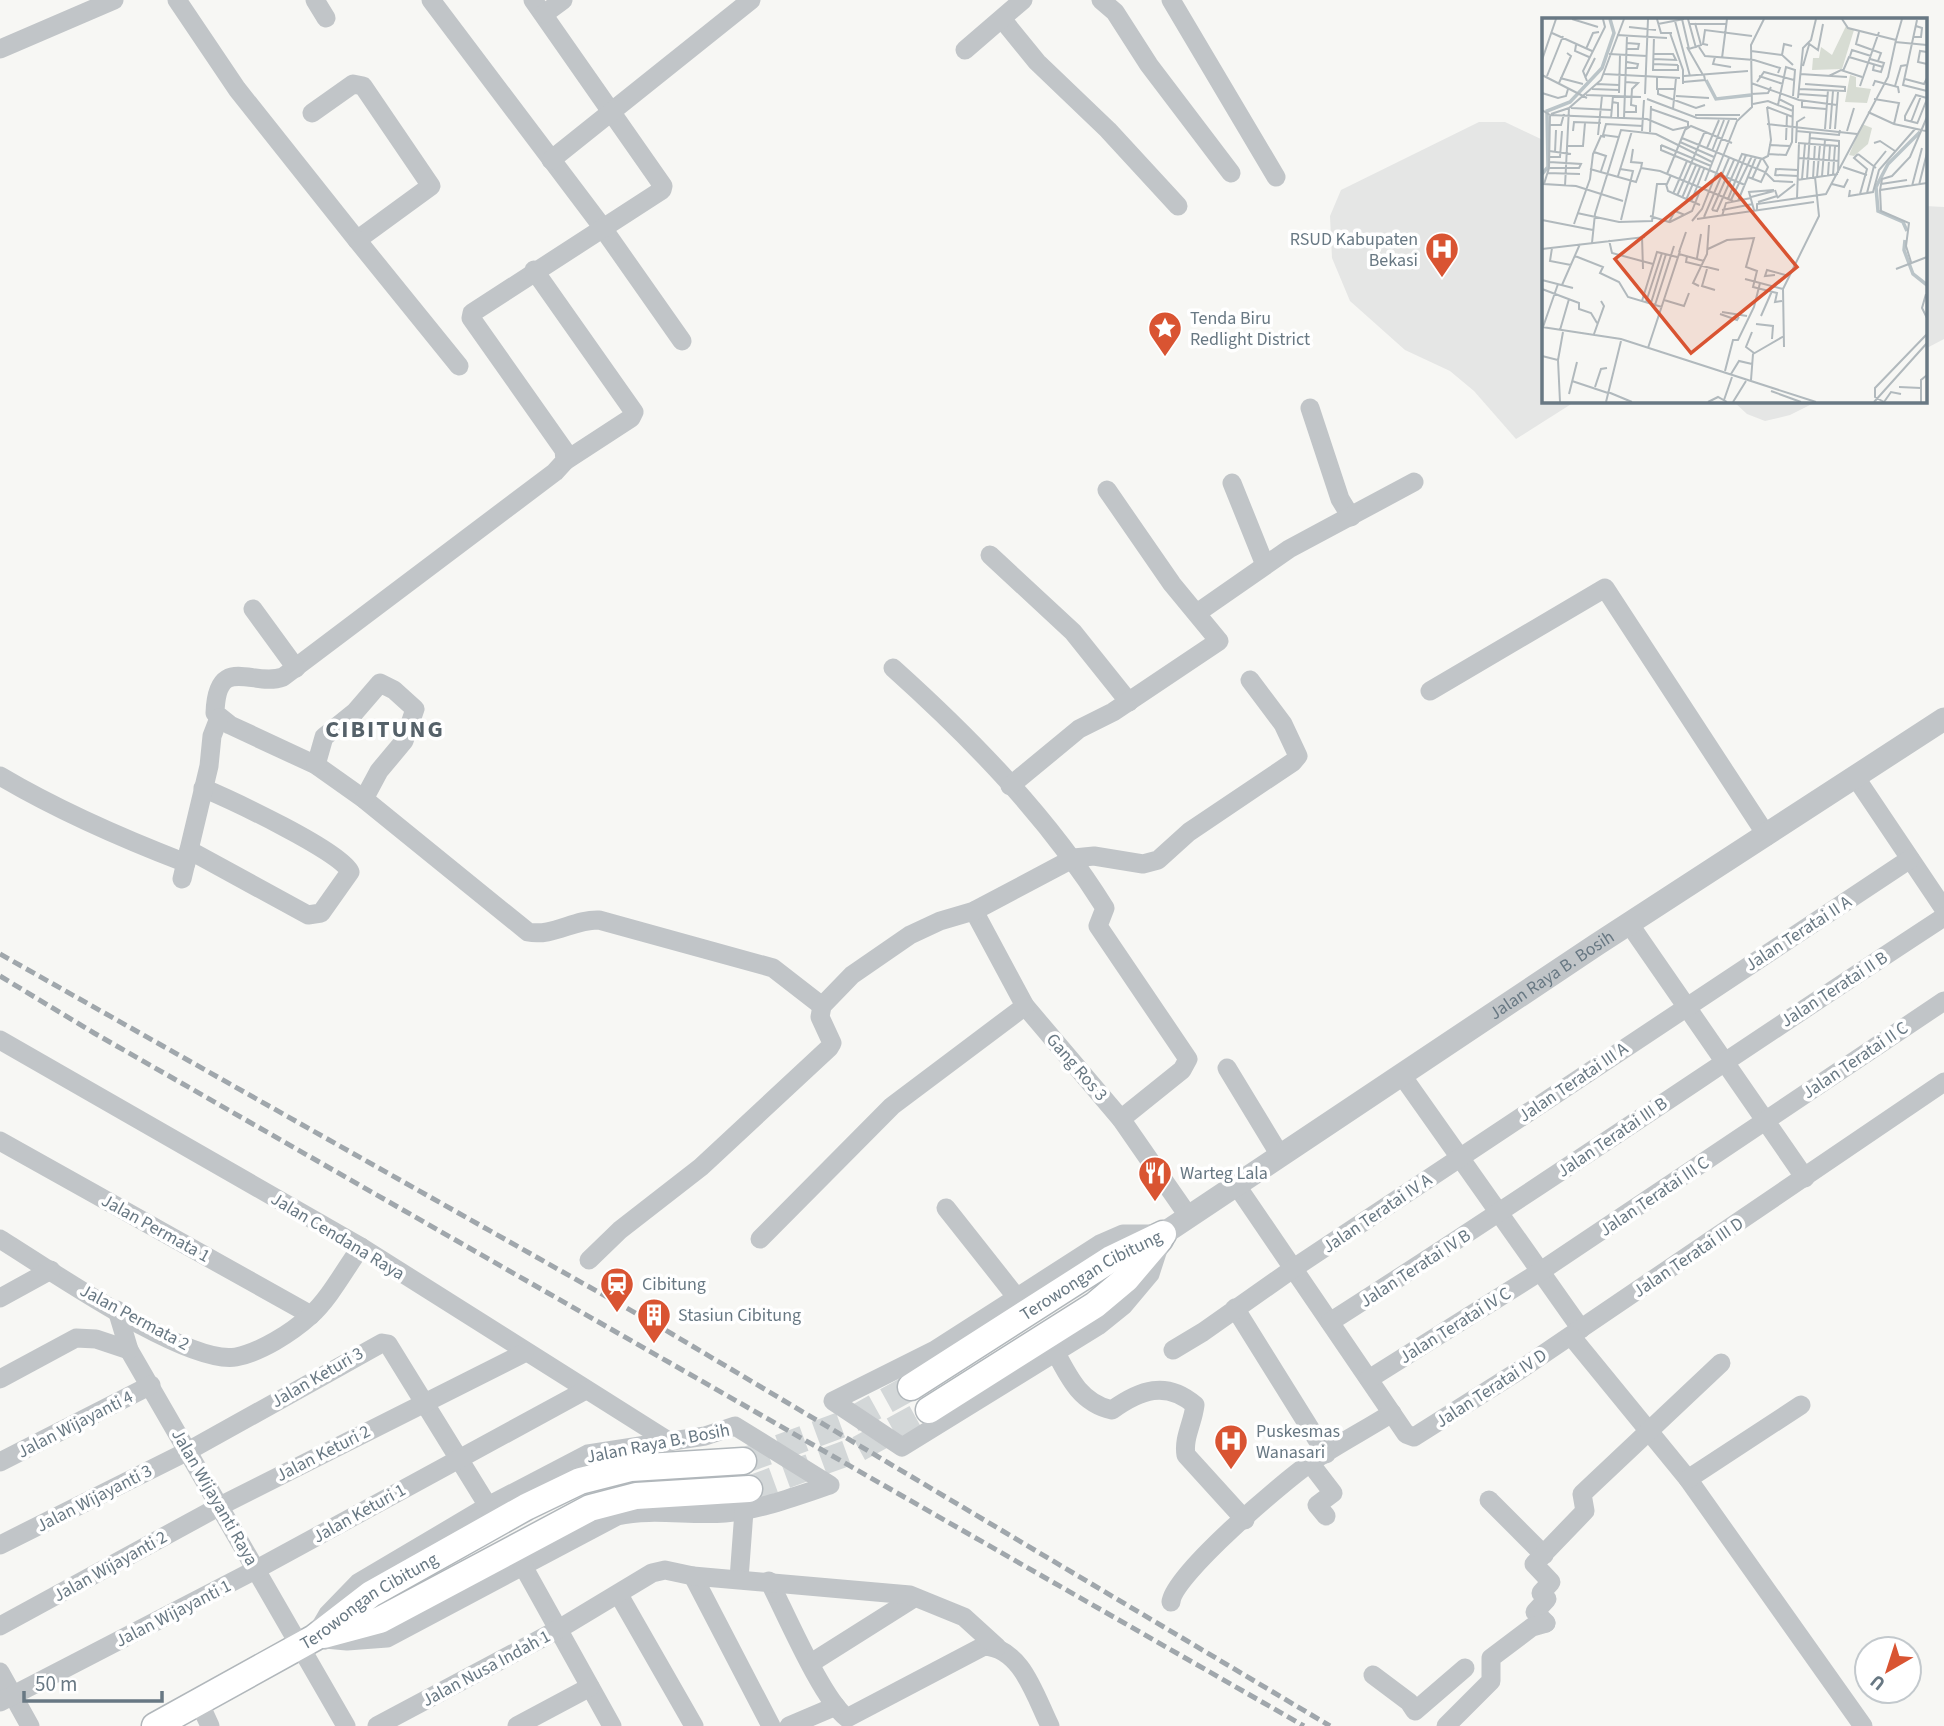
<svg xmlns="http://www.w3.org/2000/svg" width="1944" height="1726" font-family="'Source Sans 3',sans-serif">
  <rect width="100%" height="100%" fill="#f7f7f4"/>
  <g fill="#e5e6e5">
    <polygon points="1479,122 1505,122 1543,140 1543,401 1576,401 1516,439 1474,391 1450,371 1405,350 1350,301 1332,258 1330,216 1341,190"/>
    <polygon points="1925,206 1944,207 1944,339 1925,349"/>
    <polygon points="1733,401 1818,401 1790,415 1765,421 1747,414"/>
  </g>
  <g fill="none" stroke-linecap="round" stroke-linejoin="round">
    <g stroke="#d3d7d8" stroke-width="26" stroke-dasharray="26 13" stroke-linecap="butt">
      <polyline points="743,1461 846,1423 911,1387"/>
      <polyline points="749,1489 858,1449 929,1410"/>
    </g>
    <g stroke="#b1b7bb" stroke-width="29">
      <g id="secondary">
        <path id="s2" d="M 911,1387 L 1111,1259 L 1163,1234"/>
        <polyline points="929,1410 1095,1305 1126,1279 1160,1239"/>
        <polyline points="324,1635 380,1620 590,1508 636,1496 749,1489"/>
        <path id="s3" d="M 155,1726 L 314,1638 L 371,1594 L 526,1507 L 580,1481 L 631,1468 L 743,1461"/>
      </g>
    </g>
    <g stroke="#c1c5c8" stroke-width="19">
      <polyline points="177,0 237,89 357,240 431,186 363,86 353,84 312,113"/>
      <polyline points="315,0 326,18"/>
      <polyline points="431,0 597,220 682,341"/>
      <path d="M 533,0 L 663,186 L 662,190 L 472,313 L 471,318 L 564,450 L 565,461 L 555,472 L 283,677 C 253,688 217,652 215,713 L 230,725 L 316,765 L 364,799 L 528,932 C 553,937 574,919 599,920 L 773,968 L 822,1006"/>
      <polyline points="1101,0 1115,12 1149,65 1231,173"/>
      <polyline points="1171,0 1276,177"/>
      <polyline points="544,14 563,0"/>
      <polyline points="1002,19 1037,62 1108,130 1178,206"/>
      <polyline points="0,49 114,0"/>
      <polyline points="965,50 1023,0"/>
      <polyline points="551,160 751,0"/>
      <polyline points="357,240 459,366"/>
      <polyline points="534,270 634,412 631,418 565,461"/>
      <polyline points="1310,408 1340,499 1351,517"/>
      <polyline points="1232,483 1265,565"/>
      <polyline points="990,555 1073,632 1129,702"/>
      <polyline points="253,609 296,668"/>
      <polyline points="1197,613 1289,549 1414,482"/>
      <path d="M 893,668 C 972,739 1049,818 1105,908 L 1098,926 L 1188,1059 L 1182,1070 L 1121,1119"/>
      <polyline points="1430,691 1605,588 1767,836"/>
      <polyline points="316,765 324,737 355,712 380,683 394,690 415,709 404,741 379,771 364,799"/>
      <path d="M 0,776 C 59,811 121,838 186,863"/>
      <polyline points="1856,778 1944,909"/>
      <polyline points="1010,786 1079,729 1113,712 1219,641 1172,584 1107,490"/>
      <path d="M 189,850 L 308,915 L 321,913 L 350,872 C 341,851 229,799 203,788"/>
      <polyline points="182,879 209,766 212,736 219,718"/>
      <polyline points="974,911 1025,1006 1121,1119 1189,1217"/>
      <polyline points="1630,925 1805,1178"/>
      <polyline points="0,1040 361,1247 670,1442"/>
      <polyline points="1227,1068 1281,1157"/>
      <polyline points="1403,1077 1581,1329"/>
      <polyline points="0,1141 311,1315"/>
      <polyline points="1237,1186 1406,1434 1414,1437 1520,1370 1944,1082"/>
      <polyline points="946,1208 1018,1299"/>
      <polygon points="1123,1234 1163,1234 1150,1274 1124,1305 1098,1326 902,1447 833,1401 935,1350 1100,1244"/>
      <path d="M 0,1239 C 46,1267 187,1366 236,1357 C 261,1352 291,1333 310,1316 C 330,1298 345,1269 361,1247"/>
      <polyline points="760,1239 892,1106 1025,1006"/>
      <polyline points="589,1260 620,1230 701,1167 829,1048 832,1043 820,1017 822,1006 852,975 910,935 940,921 974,911 1074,858 1094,856 1143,864 1158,860 1189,832 1293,762 1298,756 1283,724 1250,680"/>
      <polyline points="0,1298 51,1270"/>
      <polyline points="1235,1308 1326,1454"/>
      <polyline points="117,1310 129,1350 346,1726"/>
      <path d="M 1330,1322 C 1537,1190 1739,1051 1944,917"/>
      <polyline points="1571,1336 1688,1479 1863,1726"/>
      <polyline points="1173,1350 1203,1332 1294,1268 1910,859"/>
      <path d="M 1055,1351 C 1069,1378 1081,1403 1112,1410 C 1140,1390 1166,1380 1195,1405 C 1193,1423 1183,1438 1186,1455 L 1245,1520"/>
      <polyline points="0,1379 76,1338 96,1339 129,1350"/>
      <polyline points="1369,1379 1541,1271 1944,1001"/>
      <path d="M 735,1426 L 830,1485 C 796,1496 760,1510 725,1513 C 689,1516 653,1508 617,1516 L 387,1638 L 347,1641 L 314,1638 L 328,1614 L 358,1583 L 488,1506 L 588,1454 L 705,1436 Z"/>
      <polyline points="0,1462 151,1385"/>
      <polyline points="1310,1463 1333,1493 1317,1505 1326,1516"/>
      <polyline points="1688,1479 1801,1405"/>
      <polyline points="1489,1500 1544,1555"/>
      <polyline points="0,1545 188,1451 382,1343 388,1344 488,1506"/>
      <polyline points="523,1566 612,1726"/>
      <polyline points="693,1576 771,1726"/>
      <polyline points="739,1579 744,1511"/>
      <path d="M 769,1581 C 785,1612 822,1699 847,1718 L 984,1646 C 1022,1648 1035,1696 1050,1726"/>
      <polyline points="619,1595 694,1726"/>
      <path d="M 1171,1602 C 1173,1575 1283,1482 1310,1463 C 1336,1445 1365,1430 1392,1413"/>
      <polyline points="1546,1623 1535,1612 1547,1599 1541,1593 1551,1582 1534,1564 1585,1511 1582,1494 1721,1363"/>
      <polyline points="0,1626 220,1506 524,1353"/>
      <polyline points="811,1663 914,1598"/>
      <polyline points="0,1672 30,1726"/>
      <polyline points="1373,1675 1409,1702 1415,1711 1465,1668"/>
      <polyline points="0,1702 257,1569 584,1391"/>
      <polyline points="199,1702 210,1726"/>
      <polyline points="377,1726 559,1629 652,1573 665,1570 693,1576 910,1595 964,1617 997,1647"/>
      <polyline points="517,1726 590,1687"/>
      <polyline points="789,1726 836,1706"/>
      <polyline points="1446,1726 1491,1681 1491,1658 1532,1627 1546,1623"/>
    </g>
    <path stroke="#c1c5c8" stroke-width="23" id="s1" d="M 1163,1234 L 1596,945 L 1944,719"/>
    <use href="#secondary" stroke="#fff" stroke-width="26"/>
    <g stroke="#a0a7ac" stroke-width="5" stroke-dasharray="10 5" stroke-linecap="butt">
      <polyline points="0,954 662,1328 1330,1726"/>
      <polyline points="0,976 94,1033 1304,1726"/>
    </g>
  </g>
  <defs>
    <g id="hospital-pin" transform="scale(1.75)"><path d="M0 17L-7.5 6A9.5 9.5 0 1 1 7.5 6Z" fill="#d95432" stroke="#fff"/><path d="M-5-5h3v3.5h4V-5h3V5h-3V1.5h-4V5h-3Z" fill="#fff"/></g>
    <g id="sight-pin" transform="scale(1.75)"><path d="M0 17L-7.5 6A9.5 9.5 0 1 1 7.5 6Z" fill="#d95432" stroke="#fff"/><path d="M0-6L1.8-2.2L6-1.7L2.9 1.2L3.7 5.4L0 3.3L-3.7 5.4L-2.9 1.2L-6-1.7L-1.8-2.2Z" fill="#fff"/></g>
    <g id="restaurant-pin" transform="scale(1.75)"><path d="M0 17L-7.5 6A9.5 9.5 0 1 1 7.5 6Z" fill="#d95432" stroke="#fff"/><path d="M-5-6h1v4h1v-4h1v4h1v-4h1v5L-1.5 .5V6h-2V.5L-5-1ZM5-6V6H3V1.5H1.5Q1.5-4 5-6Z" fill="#fff"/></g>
    <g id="station-pin" transform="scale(1.75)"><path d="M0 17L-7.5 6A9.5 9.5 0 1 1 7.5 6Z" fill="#d95432" stroke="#fff"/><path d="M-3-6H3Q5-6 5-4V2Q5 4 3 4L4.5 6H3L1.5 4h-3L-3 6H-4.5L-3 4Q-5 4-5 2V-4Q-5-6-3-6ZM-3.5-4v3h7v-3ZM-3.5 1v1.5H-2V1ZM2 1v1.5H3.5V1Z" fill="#fff"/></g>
    <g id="building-pin" transform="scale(1.75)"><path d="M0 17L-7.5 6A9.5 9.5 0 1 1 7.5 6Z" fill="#d95432" stroke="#fff"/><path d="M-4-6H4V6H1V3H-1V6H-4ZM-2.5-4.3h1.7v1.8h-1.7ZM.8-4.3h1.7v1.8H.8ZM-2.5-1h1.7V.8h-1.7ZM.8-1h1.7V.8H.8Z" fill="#fff"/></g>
  </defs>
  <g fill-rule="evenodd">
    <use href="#hospital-pin" x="1442" y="249"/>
    <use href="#sight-pin" x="1165" y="328"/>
    <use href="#restaurant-pin" x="1155" y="1173"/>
    <use href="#station-pin" x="617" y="1284"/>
    <use href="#building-pin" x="654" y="1315"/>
    <use href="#hospital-pin" x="1231" y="1441"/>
  </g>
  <g text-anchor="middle" stroke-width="7" stroke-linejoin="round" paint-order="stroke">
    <g font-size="18" fill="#687883" stroke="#fff" text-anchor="start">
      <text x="1418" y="245" text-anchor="end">RSUD Kabupaten<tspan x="1418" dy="21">Bekasi</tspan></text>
      <text x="1190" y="324">Tenda Biru<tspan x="1190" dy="21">Redlight District</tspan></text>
      <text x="1180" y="1179">Warteg Lala</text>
      <text x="642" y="1290">Cibitung</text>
      <text x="678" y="1321">Stasiun Cibitung</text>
      <text x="1256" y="1437">Puskesmas<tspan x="1256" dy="21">Wanasari</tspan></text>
    </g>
    <g font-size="18" fill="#687883" stroke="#fff">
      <text transform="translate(1798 933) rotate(-33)" y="6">Jalan Teratai II A</text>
      <text dy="6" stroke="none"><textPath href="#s1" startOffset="467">Jalan Raya B. Bosih</textPath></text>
      <text transform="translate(1834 989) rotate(-33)" y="6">Jalan Teratai II B</text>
      <text transform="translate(1855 1060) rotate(-34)" y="6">Jalan Teratai II C</text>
      <text transform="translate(1077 1067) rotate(49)" y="6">Gang Ros 3</text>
      <text transform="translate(1573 1082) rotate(-34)" y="6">Jalan Teratai III A</text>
      <text transform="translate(1612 1137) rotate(-34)" y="6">Jalan Teratai III B</text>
      <text transform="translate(1654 1196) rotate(-34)" y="6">Jalan Teratai III C</text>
      <text transform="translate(1377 1213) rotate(-34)" y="6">Jalan Teratai IV A</text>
      <text transform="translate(156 1228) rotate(29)" y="6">Jalan Permata 1</text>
      <text transform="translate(338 1236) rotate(31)" y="6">Jalan Cendana Raya</text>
      <text transform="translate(1688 1257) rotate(-34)" y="6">Jalan Teratai III D</text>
      <text transform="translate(1415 1268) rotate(-33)" y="6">Jalan Teratai IV B</text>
      <text dy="6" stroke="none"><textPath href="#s2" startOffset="212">Terowongan Cibitung</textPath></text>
      <text transform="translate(135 1317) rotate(28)" y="6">Jalan Permata 2</text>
      <text transform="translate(1455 1325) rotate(-32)" y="6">Jalan Teratai IV C</text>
      <text transform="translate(317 1377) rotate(-30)" y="6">Jalan Keturi 3</text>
      <text transform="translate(1491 1388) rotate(-33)" y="6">Jalan Teratai IV D</text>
      <text transform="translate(75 1424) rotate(-27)" y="6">Jalan Wijayanti 4</text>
      <text transform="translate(658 1443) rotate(-11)" y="6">Jalan Raya B. Bosih</text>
      <text transform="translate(323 1453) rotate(-27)" y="6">Jalan Keturi 2</text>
      <text transform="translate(215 1497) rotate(60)" y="6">Jalan Wijayanti Raya</text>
      <text transform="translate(94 1498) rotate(-27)" y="6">Jalan Wijayanti 3</text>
      <text transform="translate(359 1513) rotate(-29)" y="6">Jalan Keturi 1</text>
      <text transform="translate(110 1566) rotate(-29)" y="6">Jalan Wijayanti 2</text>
      <text dy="6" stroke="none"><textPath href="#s3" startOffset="248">Terowongan Cibitung</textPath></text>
      <text transform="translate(173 1613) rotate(-27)" y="6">Jalan Wijayanti 1</text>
      <text transform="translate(486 1668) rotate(-28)" y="6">Jalan Nusa Indah 1</text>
    </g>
    <g font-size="24" font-weight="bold" letter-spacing="2" fill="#556169" stroke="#fff">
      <text x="385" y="737">CIBITUNG</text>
    </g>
  </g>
  <g transform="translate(1542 18)">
    <rect width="385" height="385" fill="#f7f7f4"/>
    <path d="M 304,8 L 312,12 L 300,51 L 270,52 L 271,40 L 277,40 L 279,29 L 290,37 Z" fill="#d7dcd3"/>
    <path d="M 308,57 L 314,59 L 314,69 L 329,71 L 325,85 L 303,84 Z" fill="#d7dcd3"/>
    <path d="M 320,106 L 330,110 L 326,126 L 312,138 L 307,137 Z" fill="#d7dcd3"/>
    <path fill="none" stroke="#bac4c8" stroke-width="3.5" d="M 164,62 L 174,81 L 209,77M 0,156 L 6,149 L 5,93 L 28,84 L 60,50 L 72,15 L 68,1M 365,213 L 361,204 L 336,193 L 334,169 L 346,146 L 378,114M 363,222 L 362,232 L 371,256 L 385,267"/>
    <path fill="none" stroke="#b1b9bd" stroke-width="2" d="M 30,1 L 56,9M 115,1 L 119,15 L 130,15M 140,1 L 147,31 L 159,27 L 153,5M 146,1 L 154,30M 375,2 L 361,67 L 385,73M 133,3 L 148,58M 116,6 L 142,1M 147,6 L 185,6M 87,9 L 114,12M 317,14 L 314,26 L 339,35 L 336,43M 10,15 L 50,33M 128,15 L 141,52 L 141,66M 75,17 L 125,20M 112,19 L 111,52 L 136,52 L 136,47M 372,19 L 379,19 L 380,10 L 374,8M 354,22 L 360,1M 353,24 L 385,27M 266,25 L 276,32 L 281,6M 34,27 L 33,33 L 47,39M 166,27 L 161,26 L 163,12 L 210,18M 250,28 L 242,26 L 240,37 L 251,47M 145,29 L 161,57M 157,29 L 163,38 L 212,42 L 238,50 L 236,55M 44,31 L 51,15 L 57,14M 85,31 L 96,31 L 97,26 L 85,25M 209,33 L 240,37M 385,34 L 378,33 L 376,44 L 385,46M 67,36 L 105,38M 308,38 L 310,32 L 329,38M 173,39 L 171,46 L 189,49M 180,40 L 185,1M 111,41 L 134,42 L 131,36 L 111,36M 328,41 L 342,45 L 339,54 L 331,52 L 332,47M 0,42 L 14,1M 111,46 L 136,47M 261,48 L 267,27M 84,50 L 95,50 L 96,46 L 85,44M 301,53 L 307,39 L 341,49M 62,56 L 138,60M 258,56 L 305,59M 0,57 L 45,80M 5,58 L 21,18M 115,58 L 115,71 L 134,71M 142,58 L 206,53M 217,58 L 241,66M 287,58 L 299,52 L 320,59M 18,60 L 41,66M 43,60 L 53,40M 363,61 L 382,66 L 385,60M 45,63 L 41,53 L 63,9 L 61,1M 141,64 L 163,62 L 162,57M 215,64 L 222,54 L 252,62M 17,65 L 29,38 L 25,35M 209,65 L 257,82 L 295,87M 54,66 L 77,67M 318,68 L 337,14M 331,68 L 333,63 L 356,69 L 357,75M 353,68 L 359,48 L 365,47M 50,71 L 77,72M 116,71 L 116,76 L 154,90 L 163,87M 257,71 L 303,73 L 303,69 L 263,66M 0,75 L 16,80 L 24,78 L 26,71M 77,75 L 78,37M 103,76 L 106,1M 209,76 L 226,75 L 229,69M 256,76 L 285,78M 44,77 L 99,79M 134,78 L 167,80M 256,80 L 261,30 L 269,22 L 274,1M 105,81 L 155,100 L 195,101M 332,81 L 357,85 L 352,106M 260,83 L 260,89 L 284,91M 70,84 L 76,85 L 76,100M 211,86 L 226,83 L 251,93M 236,87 L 244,49 L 253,52 L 251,78M 225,89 L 251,99M 29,90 L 70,92M 109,91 L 146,104 L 146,109M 131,91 L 134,60M 0,92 L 8,97 L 105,101 L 131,112 L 145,109M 82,94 L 94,94 L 94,88 L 89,87 L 90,71 L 96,65 L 84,64M 326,94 L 352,106 L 384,113M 9,96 L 27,90 L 59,62 L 82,1M 8,97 L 7,150 L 2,166 L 34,168 L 81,183M 153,97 L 198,97M 385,99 L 368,139 L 350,158 L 340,161 L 338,172 L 385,165M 69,100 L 71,78M 82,100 L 85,18M 369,104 L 379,78M 375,105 L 363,102 L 363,98 L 374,77 L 385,80M 225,106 L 315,116M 375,106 L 385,81M 8,107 L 19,107 L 22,96M 283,111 L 286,72M 288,111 L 291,73M 293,111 L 296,74M 31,113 L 32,104 L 59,105M 100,113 L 102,82M 254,113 L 297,117 L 298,112M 305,113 L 312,90M 108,114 L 109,88M 56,117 L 60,78M 76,119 L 61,117 L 64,106 L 101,108M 140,120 L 223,154 L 232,163 L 251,164M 268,120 L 297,123 L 297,128M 244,122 L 245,97M 138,124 L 172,139M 254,125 L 255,104 L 263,99M 256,125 L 297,128M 332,125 L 338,123 L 353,133M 119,127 L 119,132 L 203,167M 119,127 L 169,148M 227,127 L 248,128M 25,128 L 41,128 L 43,105M 165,130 L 177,102M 91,131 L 89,144 L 100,145 L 99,150M 7,133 L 29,136M 170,133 L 182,102M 13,134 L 14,112M 52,134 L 64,138 L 59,153M 226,136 L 244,137 L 250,124 L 251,88 L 237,81M 316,136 L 312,140 L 325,151 L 318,176M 316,136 L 334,150M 7,139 L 18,139 L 20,113M 257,140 L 297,143M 220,141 L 226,138 L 229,122 L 225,89M 7,144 L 39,146 L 37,150 L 7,150M 301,149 L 325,157M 99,150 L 118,153 L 191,183M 48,151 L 94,164 L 99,150M 78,151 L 91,153 L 79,202M 5,155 L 38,156M 296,155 L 297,128M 125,156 L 143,112 L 149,108 L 190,125M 234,157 L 256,158M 286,157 L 288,128M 291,157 L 293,128M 76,158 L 90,113M 233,158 L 234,151 L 256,152M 280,158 L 283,122M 275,159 L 278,127M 271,160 L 273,126M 210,161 L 219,141M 260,161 L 263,126M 265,161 L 268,115M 255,162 L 296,156M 163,163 L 187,102M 124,166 L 126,173 L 158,187M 290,166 L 302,169 L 306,161M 339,166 L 365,162M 377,167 L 385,135M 23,168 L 27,90M 370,168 L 380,130M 308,172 L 307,178 L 331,174 L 337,152 L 373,111M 338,172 L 339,193 L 367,205 L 364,228 L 369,244M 325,175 L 332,148 L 344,133M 131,176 L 145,143M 135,178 L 163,113M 209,179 L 232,173M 140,180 L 154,147M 235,180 L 253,166M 255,180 L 257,125M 186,181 L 204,137M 144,182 L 158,149M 189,182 L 210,138M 196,183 L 214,139M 149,184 L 162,151M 216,184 L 235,178 L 233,172M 170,192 L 175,193 L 200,136 L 221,141 L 226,149 L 219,164 L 206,159M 170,192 L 192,142M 180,192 L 211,186M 212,192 L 207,174 L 232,172M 215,193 L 215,186 L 284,176 L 346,59 L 354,22 L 306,10 L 300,1M 35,195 L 77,204 L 110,203 L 115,166 L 125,166 L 129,157M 108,198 L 127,204 L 133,193 L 143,197M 180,198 L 184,185 L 209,180M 162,199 L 187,140M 155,201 L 272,184M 0,202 L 51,212M 150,203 L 160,191 L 195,103 L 210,89 L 209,27 L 222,1M 128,204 L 150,193 L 159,170M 32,206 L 48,161 L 51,136 L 59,118 L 63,119M 100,218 L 101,251M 67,222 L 70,235 L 111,246M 50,225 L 53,196 L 79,112 L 114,116 L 170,144M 10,230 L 8,243 L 29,247M 0,231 L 103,219M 166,231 L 185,222 L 212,220 L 204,249 L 215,253 L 211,269 L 235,275 L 233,284 L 240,283M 137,234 L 144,214M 137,236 L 162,243M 33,238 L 61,249 L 58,255 L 77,264 L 86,279 L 120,289M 145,238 L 144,244 L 177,252M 155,240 L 159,216M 165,251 L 160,268 L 173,272M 354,251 L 385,239M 233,257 L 223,258 L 225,252 L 247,258M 203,261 L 241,271M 0,262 L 31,270M 20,267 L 38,226M 157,268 L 151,265 L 165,236 L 167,207M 0,271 L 37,285 L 37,291 L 49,295 L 55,305M 384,276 L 380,290 L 385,300M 122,282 L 142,288 L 147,275M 100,283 L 115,234 L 135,239M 104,284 L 120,235M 109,285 L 124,236M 113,287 L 132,228M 180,294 L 205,298M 178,296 L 195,302 L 197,299M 219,298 L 230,273M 214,306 L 231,308 L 230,321M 0,309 L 79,321 L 274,384M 1,309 L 16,266M 18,312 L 27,281M 210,314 L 204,329 L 212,335M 52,316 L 62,288 L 59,283M 242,329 L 241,271 L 277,198 L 273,159M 106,330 L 138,233M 0,338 L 16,342 L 18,384M 16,342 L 21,314M 183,353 L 191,322 L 196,322 L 212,289 L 218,265M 189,356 L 197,343 L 210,346M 209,362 L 211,336 L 242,318M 30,363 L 66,375M 53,369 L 59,351 L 65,350M 357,369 L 379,370M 229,373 L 259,384M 66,374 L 90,384M 27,376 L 35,344M 182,382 L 190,359M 64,384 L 79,323M 166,384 L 176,379 L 185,384M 191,384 L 204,363M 332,384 L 385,325M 342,384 L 333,379 L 333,370 L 385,316M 342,384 L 349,374 L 359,376M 379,384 L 379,362 L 385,357"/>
    <path fill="#d95432" fill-opacity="0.15" stroke="#d95432" stroke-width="3.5" d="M 179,156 L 255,249 L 149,335 L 73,241 Z"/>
    <rect width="385" height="385" fill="none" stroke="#687883" stroke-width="3.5"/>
  </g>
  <g transform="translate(1888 1670) rotate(219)"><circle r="33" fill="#ffffff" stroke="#c3c9cd" stroke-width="2"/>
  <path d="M0-5L12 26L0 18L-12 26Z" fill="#d95432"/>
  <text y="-10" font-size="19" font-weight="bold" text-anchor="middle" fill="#687883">U</text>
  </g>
  <path d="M24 1691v10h138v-10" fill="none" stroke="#687883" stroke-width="3.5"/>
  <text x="35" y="1691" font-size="21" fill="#687883" stroke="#ffffff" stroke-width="5" paint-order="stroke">50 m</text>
</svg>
